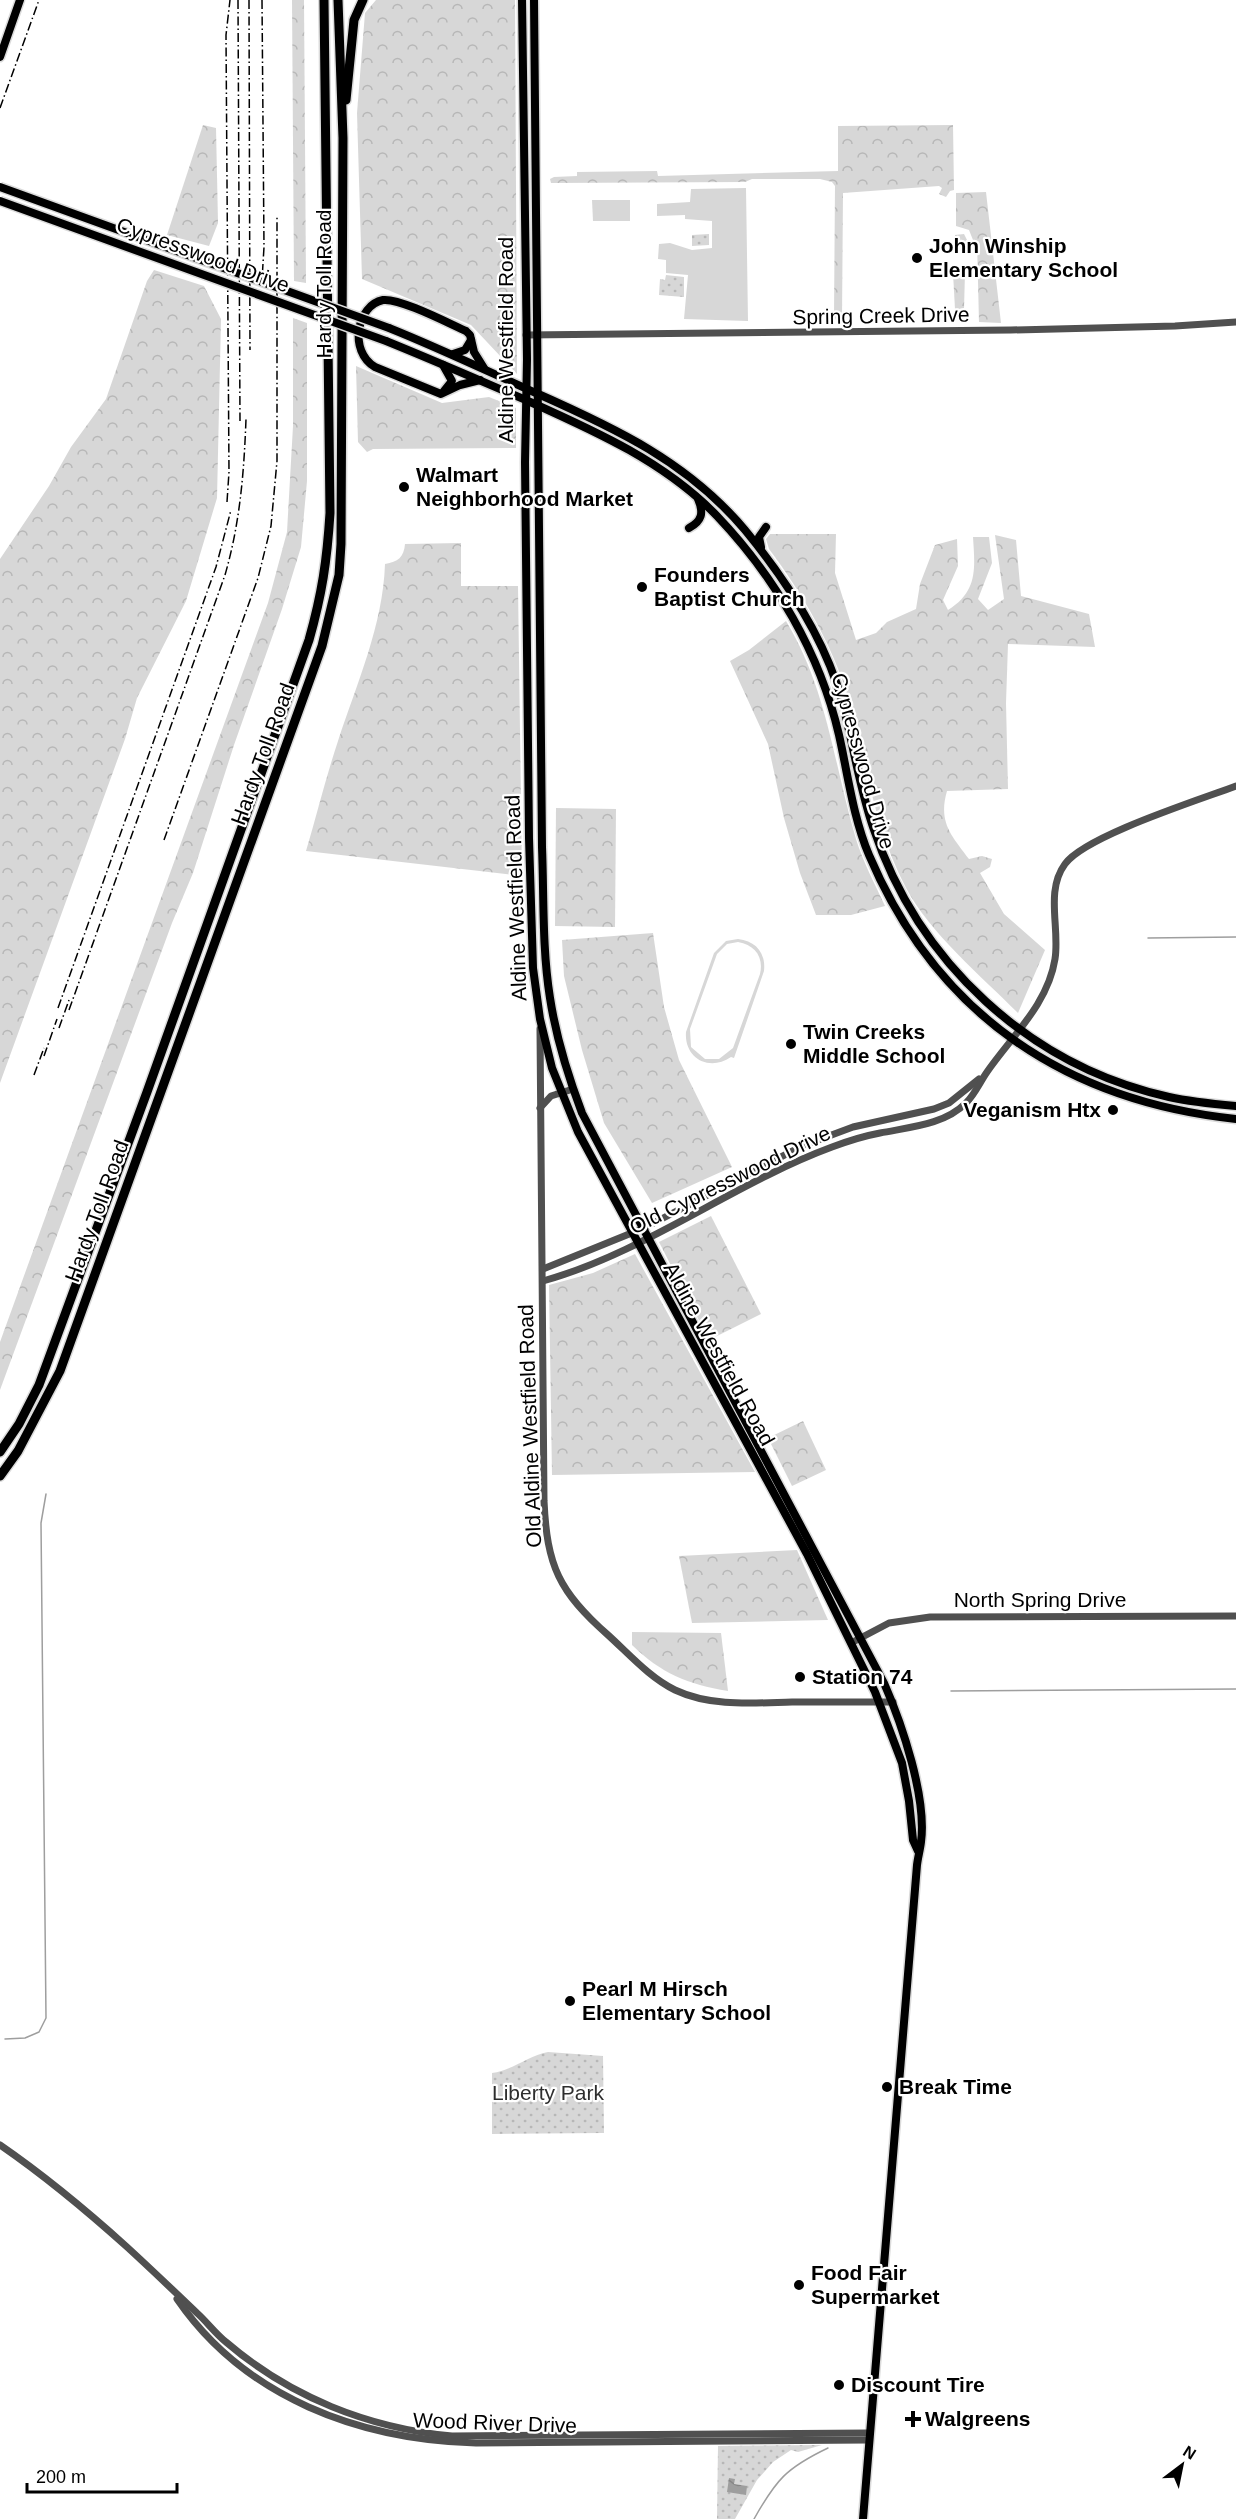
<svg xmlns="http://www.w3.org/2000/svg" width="1236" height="2519" font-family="Arial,sans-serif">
  <defs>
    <pattern id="forest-crowns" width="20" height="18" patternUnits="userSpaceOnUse" patternTransform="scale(1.5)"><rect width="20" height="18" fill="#d7d7d7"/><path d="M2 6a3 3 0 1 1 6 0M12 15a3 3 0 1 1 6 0" fill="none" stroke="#b7b7b7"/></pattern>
    <pattern id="park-dots" width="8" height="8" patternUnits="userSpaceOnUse" patternTransform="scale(1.5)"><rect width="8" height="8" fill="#d7d7d7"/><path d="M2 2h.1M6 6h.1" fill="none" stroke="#b7b7b7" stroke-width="1.8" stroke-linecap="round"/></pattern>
    <pattern id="water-waves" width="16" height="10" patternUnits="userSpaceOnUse" patternTransform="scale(1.5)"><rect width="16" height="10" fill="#9e9e9e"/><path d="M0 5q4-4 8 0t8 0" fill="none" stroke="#868686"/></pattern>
  </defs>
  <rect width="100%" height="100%" fill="#fff"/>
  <g fill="#d7d7d7" fill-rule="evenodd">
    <polygon points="746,188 748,321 684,319 688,275 666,273 666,260 658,259 659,244 670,243 692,250 712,248 712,221 685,219 685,215 657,216 657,204 690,202 691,189"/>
    <polygon points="592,200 630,200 630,221 593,221"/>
    <path d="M 738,939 C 756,941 766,953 764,971 L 734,1058 L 731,1057 C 709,1072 684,1058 686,1032 L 714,953 L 726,941 ZM 738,942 C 755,945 764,957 760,974 L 733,1048 L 719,1059 L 705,1059 L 691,1047 L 690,1029 L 717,954 L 727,944 Z"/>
  </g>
  <g fill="url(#forest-crowns)">
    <polygon points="292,0 304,0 306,283 294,281"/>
    <polygon points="376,0 515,0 517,374 471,325 362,279 357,113 365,13"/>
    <polygon points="203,125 216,128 218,223 209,246 167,235"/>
    <polygon points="953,125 954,190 950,191 946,197 939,194 942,188 939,186 843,193 842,318 846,319 846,323 839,326 834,316 835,186 832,182 820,179 752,179 745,182 551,183 550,179 554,177 577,176 577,172 657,171 658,176 838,171 838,126"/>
    <polygon points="986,192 1001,323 979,322 977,241 973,240 969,230 956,226 956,193"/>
    <polygon points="964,234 968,242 963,242 963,251 956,251 955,235"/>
    <polygon points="154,270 204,286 221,319 217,498 186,601 137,698 125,739 0,1083 0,559 49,486 71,447 106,399 147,281"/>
    <polygon points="965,272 964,309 955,309 953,273"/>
    <polygon points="293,318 307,323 307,481 301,547 282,609 234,745 193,873 172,923 0,1390 0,1342 268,603 287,532 293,426"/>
    <polygon points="356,366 442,403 489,397 516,408 516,448 373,449 367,452 358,442"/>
    <path d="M 770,534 L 836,534 L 835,573 L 856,640 L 876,633 L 887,622 L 916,609 L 920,584 L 935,545 L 957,539 L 958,566 L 943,600 L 948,610 C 978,591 975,569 973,537 L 989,537 L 992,563 L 978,599 L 988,610 L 1004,599 L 995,535 L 1016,540 L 1021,596 L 1089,614 L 1095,647 L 1008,644 L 1006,703 L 1008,789 L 947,791 C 938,822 951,835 969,859 L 982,856 L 992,859 L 990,867 L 980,873 L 1004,914 L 1045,950 L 1018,1013 C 982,977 929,932 906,888 C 873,825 867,764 848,697 C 832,644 802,593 769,549 L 766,539 Z"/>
    <path d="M 461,543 L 461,586 L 518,586 L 522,876 L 306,851 C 317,814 326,777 338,741 C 357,683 383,625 385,564 C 398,562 404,557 405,544 Z"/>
    <path d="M 786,621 C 827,688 834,765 856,839 C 863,862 875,884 885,906 L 851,915 L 816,915 L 800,873 L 784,818 L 768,744 L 730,661 L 749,650 Z"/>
    <polygon points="556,808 616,809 615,927 555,926"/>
    <polygon points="653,933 664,1007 679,1060 732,1167 652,1203 604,1123 582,1050 564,976 562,940"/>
    <polygon points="711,1216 761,1314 709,1340 659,1242"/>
    <polygon points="635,1254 755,1472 552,1475 549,1285 593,1273"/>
    <polygon points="803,1421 826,1470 792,1486 768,1438"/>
    <polygon points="797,1550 828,1620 692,1623 679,1556"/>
    <path d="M 632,1632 L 721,1633 L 728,1691 C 687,1684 662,1674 632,1645 Z"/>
  </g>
  <g fill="url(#park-dots)">
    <polygon points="709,234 709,245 692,246 692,235"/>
    <polygon points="666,275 684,277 684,297 659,295 660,279 665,280"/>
    <path d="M 548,2052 L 603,2056 L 604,2133 L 492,2134 L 492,2073 C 513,2070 528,2056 548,2052 Z"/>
    <polygon points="822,2445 798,2452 791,2450 773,2462 757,2480 735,2519 717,2519 718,2446"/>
  </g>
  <polygon fill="url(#water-waves)" points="729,2478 735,2479 734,2484 747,2486 746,2495 727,2492"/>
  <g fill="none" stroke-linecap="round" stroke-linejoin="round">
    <g stroke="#9e9e9e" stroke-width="1.5">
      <polyline points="1148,938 1236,937"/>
      <polyline points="951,1691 1236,1689"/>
      <polyline points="5,2039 25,2038 39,2032 46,2018 41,1523 46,1494"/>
      <path d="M 754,2519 C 776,2480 786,2468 828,2448"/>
    </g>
    <g stroke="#dbdbdb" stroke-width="11">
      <g id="major">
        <polyline points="522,0 527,359 525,462 529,838 533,968 540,1019 552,1068 578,1132 807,1554 875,1692 902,1763 909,1801 913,1840 918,1851"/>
        <path d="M 534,0 L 542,847 C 544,897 542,948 550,998 C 556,1037 568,1076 582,1113 L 884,1683 C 902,1724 927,1798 921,1842 C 920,1850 918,1857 917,1865 L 863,2519"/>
        <polyline points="0,57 20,0"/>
        <path d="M 389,328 C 439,348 487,371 536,393 C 615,428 688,462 745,530 C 786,580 825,638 842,701 C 853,743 859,786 873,827 C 918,962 1029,1066 1169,1097 C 1191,1102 1213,1104 1236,1106"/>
        <path d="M 386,341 C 433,360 481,381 528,401 C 595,431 665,462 717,516 C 775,577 820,653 839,735 C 848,775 853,817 869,855 C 937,1015 1066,1101 1236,1119"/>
        <polyline points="453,354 465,350 471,340"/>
        <polyline points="443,365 452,381 444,391"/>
        <path d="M 480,380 L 460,385 L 441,394 L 375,367 C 348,351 357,305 383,300 C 400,298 448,323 466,331 L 470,335 L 474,352 L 484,368"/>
        <path d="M 689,528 C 702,521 704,513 698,499"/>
        <polyline points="761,547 759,537 766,527"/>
      </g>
    </g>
    <g stroke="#dbdbdb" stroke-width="12">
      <g id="highway">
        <polyline points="346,100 354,20 363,0"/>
        <path d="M 0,1452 L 19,1424 L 39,1385 L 147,1092 L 309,640 C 322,594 327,561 330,513 L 324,0"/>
        <polyline points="0,1476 18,1451 60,1371 322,646 339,575 341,544 343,138 338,0"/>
      </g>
    </g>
    <g stroke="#505050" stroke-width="7">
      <polyline points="526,335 1011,330 1175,326 1236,322"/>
      <path d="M 540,1029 L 544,1501 C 547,1566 559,1592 608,1635 C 629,1654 650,1678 675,1690 C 711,1707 753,1703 792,1702 C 826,1702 859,1702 893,1702"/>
      <polyline points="540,1108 551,1096 573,1089"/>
      <polyline points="543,1269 644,1228 802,1146 853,1127 934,1109 949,1103 979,1079"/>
      <path d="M 543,1281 C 646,1252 732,1184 832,1147 C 848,1141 864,1136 880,1133 C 910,1127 944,1125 966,1103 C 975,1094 980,1082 987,1072 C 1012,1036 1048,1004 1055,959 C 1060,928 1045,891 1065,864 C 1085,836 1199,800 1236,786"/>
      <polyline points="851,1643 889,1623 930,1617 1236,1616"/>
      <path d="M 0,2145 C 45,2176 87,2211 127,2247 C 151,2269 174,2291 197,2313 C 207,2322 215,2333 226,2342 C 290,2397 368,2428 452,2436 L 870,2433"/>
      <path d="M 177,2299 C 245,2398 360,2440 476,2443 L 869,2440"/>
    </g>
    <use href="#major" stroke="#000" stroke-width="8"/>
    <use href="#highway" stroke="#000" stroke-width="9"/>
    <g stroke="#000" stroke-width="1.5" stroke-dasharray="9 3 1.5 3" stroke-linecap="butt">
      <polyline points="238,0 240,421"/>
      <polyline points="249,0 250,350"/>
      <polyline points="262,0 264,247 262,280"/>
      <polyline points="0,108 39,0"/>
      <polyline points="227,502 229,472 226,35 230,0"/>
      <polyline points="164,840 258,578 271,526 277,461 277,217"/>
      <polyline points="58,1008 216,567 231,510"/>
      <path d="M 69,1010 L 225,575 C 240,523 244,473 246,419"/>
      <polyline points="59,1028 69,1000"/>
      <polyline points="44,1056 57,1019"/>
      <polyline points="34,1075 44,1048"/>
    </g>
    <g stroke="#dbdbdb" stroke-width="11" stroke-linecap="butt">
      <g id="major-bridge">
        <polyline points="0,187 389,328"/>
        <polyline points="0,201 386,341"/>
      </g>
    </g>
    <use href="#major-bridge" stroke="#000" stroke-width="8"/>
  </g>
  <g fill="#000" stroke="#fff" stroke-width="2">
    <circle cx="917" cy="258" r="6"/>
    <circle cx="404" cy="487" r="6"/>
    <circle cx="642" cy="587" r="6"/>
    <circle cx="791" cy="1044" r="6"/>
    <circle cx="1113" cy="1110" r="6"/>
    <circle cx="800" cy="1677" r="6"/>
    <circle cx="570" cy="2001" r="6"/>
    <circle cx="887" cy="2087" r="6"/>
    <circle cx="799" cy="2285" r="6"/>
    <circle cx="839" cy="2385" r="6"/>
    <path d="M910 2410h6v6h6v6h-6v6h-6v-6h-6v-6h6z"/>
  </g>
  <g text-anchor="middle" stroke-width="4.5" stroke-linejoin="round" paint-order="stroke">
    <g font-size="21" font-weight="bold" fill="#000" stroke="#fff" text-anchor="start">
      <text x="929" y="253">John Winship<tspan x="929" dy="24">Elementary School</tspan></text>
      <text x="416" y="482">Walmart<tspan x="416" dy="24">Neighborhood Market</tspan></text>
      <text x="654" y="582">Founders<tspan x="654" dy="24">Baptist Church</tspan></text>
      <text x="803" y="1039">Twin Creeks<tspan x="803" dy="24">Middle School</tspan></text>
      <text x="1101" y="1117" text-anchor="end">Veganism Htx</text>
      <text x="812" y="1684">Station 74</text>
      <text x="582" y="1996">Pearl M Hirsch<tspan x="582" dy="24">Elementary School</tspan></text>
      <text x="899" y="2094">Break Time</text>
      <text x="811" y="2280">Food Fair<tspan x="811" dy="24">Supermarket</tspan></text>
      <text x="851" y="2392">Discount Tire</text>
      <text x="925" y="2426">Walgreens</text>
    </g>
    <g font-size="21" fill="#000" stroke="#fff">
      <text transform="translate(203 255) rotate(20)" y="7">Cypresswood Drive</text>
      <text transform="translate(324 284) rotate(-90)" y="7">Hardy Toll Road</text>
      <text transform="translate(881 316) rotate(-1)" y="7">Spring Creek Drive</text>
      <text transform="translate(506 340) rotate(-90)" y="7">Aldine Westfield Road</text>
      <text transform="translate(263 754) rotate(-70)" y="7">Hardy Toll Road</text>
      <text transform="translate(863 761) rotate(74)" y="7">Cypresswood Drive</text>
      <text transform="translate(516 898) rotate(-92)" y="7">Aldine Westfield Road</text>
      <text transform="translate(730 1180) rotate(-26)" y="7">Old Cypresswood Drive</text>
      <text transform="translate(97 1211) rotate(-70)" y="7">Hardy Toll Road</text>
      <text transform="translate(719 1354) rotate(61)" y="7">Aldine Westfield Road</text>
      <text transform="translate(530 1426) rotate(-92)" y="7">Old Aldine Westfield Road</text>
      <text x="1040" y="1607">North Spring Drive</text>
      <text transform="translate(495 2423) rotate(2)" y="7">Wood River Drive</text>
    </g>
    <g font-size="21" fill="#2e2e2e" stroke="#fff">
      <text x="548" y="2100">Liberty Park</text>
    </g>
  </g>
  <g transform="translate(1182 2465) rotate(32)" stroke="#ffffff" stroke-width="4.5" paint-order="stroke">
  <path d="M0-4.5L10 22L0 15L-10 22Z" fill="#000000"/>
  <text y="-9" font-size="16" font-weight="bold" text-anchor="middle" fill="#000000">N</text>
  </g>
  <path d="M27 2483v9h150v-9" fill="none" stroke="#000000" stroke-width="3"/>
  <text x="36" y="2483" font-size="18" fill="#000000" stroke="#ffffff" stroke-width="4.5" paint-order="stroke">200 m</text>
</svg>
